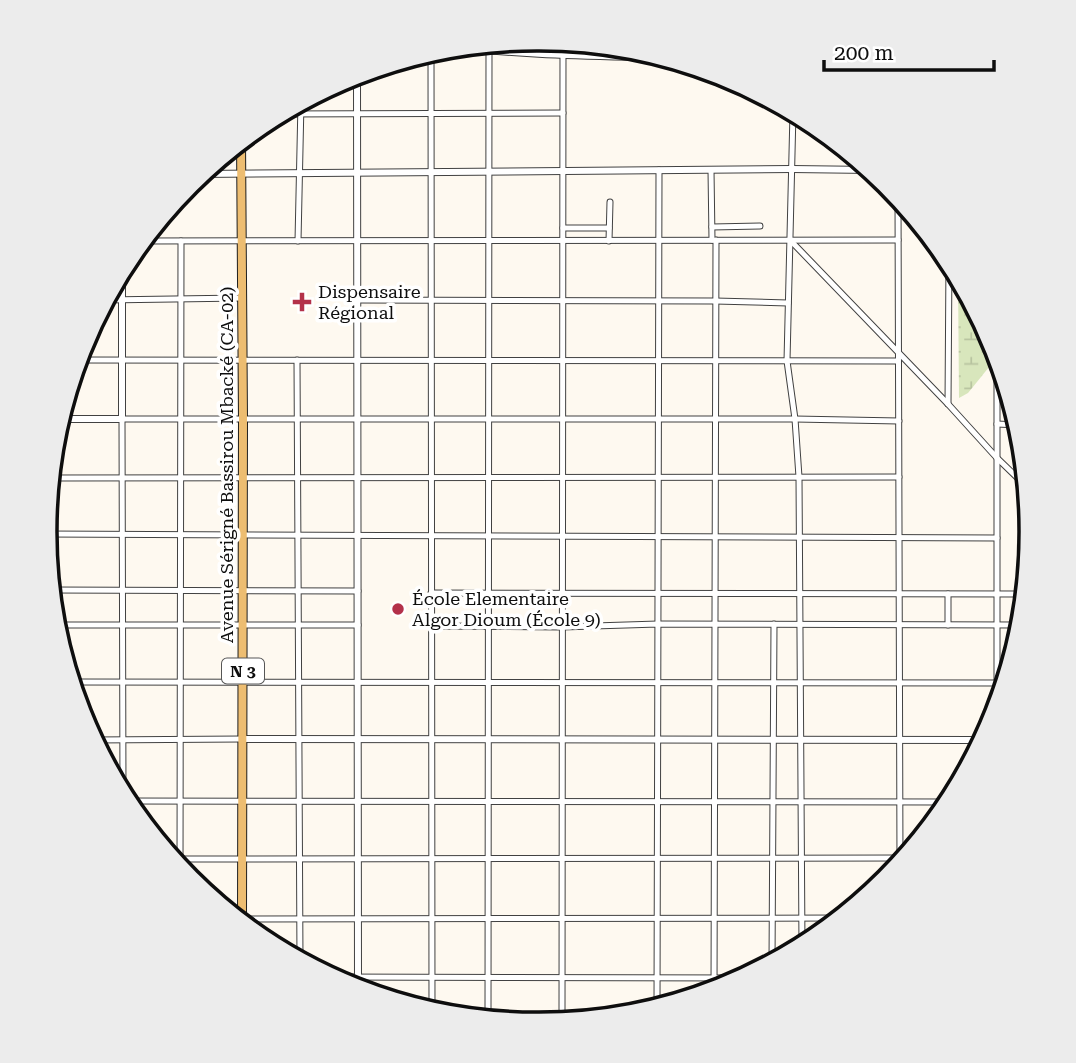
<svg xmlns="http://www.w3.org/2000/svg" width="1076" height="1063" font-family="'Roboto Serif',serif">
<defs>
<pattern id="wetland-marsh" width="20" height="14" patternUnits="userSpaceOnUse" patternTransform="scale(1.75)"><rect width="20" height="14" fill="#d8e6bc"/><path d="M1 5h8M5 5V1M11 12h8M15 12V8" fill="none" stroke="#b8c4a0"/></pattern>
</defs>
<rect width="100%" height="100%" fill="#fef9f0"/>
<polygon fill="url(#wetland-marsh)" points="958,277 994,343 998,356 968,393 959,398"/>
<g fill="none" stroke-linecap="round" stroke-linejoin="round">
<defs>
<g id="minor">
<path d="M450 47C517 55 586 56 654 58L658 57V55"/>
<polyline points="431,51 432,1012"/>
<polyline points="793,112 787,361 795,419 799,477 802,947"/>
<polyline points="279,114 563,113"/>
<polyline points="711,170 712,240"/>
<polyline points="898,197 900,864"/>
<polyline points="712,227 760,226"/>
<polyline points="563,228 609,228"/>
<polyline points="790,240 948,404 997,458 1027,487"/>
<polyline points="142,241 898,240"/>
<polyline points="298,241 301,102"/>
<polyline points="609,241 610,202"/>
<polyline points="105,300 242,298"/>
<polyline points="357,300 715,301 788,303"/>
<polyline points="77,360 898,361"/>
<polyline points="297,360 300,961"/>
<polyline points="948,404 949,259"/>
<polyline points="997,424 1018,425"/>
<polyline points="50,478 899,477"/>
<polyline points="45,534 997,538"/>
<polyline points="51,590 358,591"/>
<polyline points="431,593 1025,594"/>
<polyline points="54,625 358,625"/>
<polyline points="948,625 948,594"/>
<polyline points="431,626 562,627 658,624 1022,625"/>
<polyline points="71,682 1005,683"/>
<polyline points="997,709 997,361 999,361"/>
<polyline points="93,740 242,739"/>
<polyline points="123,796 122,419 795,419 899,421"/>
<polyline points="125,801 950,802"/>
<polyline points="172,859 905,858"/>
<polyline points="180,869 181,241"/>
<polyline points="237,919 841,918"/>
<polyline points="772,963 774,624"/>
<polyline points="330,977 744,978"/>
<polyline points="714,991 716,240"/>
<polyline points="657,1008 659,170"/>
<polyline points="488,1020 489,43"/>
<polyline points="562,1022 563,41"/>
</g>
<g id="tertiary">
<polyline points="357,74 358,990"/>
<polyline points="200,174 792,169 871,170"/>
<polyline points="59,419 122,419 122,269"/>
<polyline points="242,739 983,740"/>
</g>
<polyline id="primary" points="241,140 243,419 242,923"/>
</defs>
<use href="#minor" stroke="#414141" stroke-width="7"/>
<use href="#tertiary" stroke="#414141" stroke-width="8"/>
<use href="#primary" stroke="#1f1f1f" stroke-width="10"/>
<use href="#minor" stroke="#fff" stroke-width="5"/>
<use href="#tertiary" stroke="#fff" stroke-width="6"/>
<use href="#primary" stroke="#edbd71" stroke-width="8"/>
</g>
<g fill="#b3314a" stroke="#fff" stroke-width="2.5">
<path d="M298.5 291.5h7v7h7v7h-7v7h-7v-7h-7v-7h7z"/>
<circle cx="398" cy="609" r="7"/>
</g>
<g text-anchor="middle" stroke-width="7" stroke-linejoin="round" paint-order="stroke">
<rect fill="#fff" stroke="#565656" stroke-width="2" x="222" y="658.5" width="42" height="25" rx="5"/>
<g font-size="16" font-weight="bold" fill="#0e0e0e">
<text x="243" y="677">N 3</text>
</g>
<g font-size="18" fill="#0e0e0e" stroke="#fff" text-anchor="start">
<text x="318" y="298">Dispensaire<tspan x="318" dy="21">Régional</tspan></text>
<text x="412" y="605">École Elementaire<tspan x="412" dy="21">Algor Dioum (École 9)</tspan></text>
</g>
<g font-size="18" fill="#0e0e0e" stroke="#fff">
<text transform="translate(227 465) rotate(-90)" y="6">Avenue Sérigné Bassirou Mbacké (CA-02)</text>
</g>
</g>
<path d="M0 0H1076V1063H0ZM537 51H539A480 480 0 0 1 1019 531V532A480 480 0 0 1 539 1012H537A480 480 0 0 1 57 532V531A480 480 0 0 1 537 51Z" fill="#ececec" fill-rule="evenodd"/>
<path fill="none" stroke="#0e0e0e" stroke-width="3.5" d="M537 51H539A480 480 0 0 1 1019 531V532A480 480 0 0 1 539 1012H537A480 480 0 0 1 57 532V531A480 480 0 0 1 537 51Z"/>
<path d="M824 60v10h170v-10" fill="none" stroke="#0e0e0e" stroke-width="3.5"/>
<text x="834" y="60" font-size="21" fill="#0e0e0e" stroke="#ffffff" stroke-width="5" paint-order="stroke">200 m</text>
</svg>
